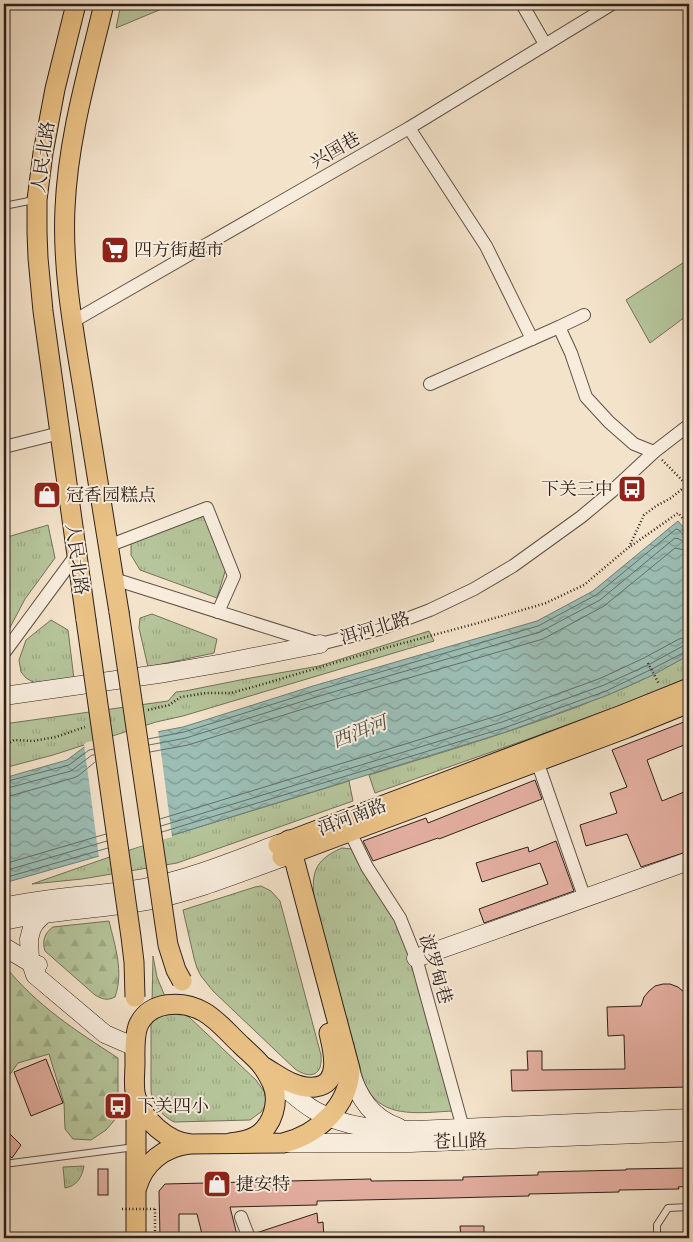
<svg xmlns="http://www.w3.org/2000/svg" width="693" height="1242" font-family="Alegreya,'Noto Serif SC',serif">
<defs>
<pattern id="grass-tufts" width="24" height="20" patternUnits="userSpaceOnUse" patternTransform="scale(1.25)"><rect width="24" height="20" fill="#b6c59b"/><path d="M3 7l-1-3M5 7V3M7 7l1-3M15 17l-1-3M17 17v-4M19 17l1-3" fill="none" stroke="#9da985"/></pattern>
<pattern id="forest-firs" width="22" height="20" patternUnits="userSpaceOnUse" patternTransform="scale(1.25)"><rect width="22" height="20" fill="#b6c59b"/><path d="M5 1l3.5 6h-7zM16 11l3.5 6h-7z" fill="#9da985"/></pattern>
<pattern id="water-waves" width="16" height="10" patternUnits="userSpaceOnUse" patternTransform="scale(1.25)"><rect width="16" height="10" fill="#9cbeb5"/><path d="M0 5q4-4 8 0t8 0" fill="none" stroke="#809a92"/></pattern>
</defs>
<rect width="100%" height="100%" fill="#f4e3cb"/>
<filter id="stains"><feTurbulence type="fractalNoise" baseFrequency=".004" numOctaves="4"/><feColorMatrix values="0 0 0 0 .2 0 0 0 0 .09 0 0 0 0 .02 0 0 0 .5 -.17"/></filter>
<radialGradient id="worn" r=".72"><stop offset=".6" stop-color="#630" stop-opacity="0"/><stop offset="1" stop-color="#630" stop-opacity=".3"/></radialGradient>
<g fill="url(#grass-tufts)" stroke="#72725b">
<polygon points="121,4 162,4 164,8 116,28"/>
<polygon points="205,512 227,565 217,598 140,570 131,555 131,542"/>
<polygon points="48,525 55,558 25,599 6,635 4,635 4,538"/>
<polygon points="152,614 217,639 214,653 148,667 139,628 140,618"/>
<polygon points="51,620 68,630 74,679 35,683 26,678 21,672 19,660 26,640"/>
<polygon points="429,631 434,641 183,716 156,722 53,755 4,768 4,724 168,701 176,692 185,691 245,679 319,666"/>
<path d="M689 655V680L531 738 375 793 369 775C449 750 530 727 607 695 636 684 662 670 689 655Z"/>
<polygon points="349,781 353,801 177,863 82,879 32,884 173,835"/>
<path d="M342 848 353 849 391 912 410 956 453 1111C428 1112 394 1118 375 1099 370 1094 367 1088 364 1082L315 905C311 875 312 861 342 848Z"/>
<path d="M261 886 271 891 280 901 321 1055C323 1075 311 1080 295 1069L213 991 201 976 197 968 194 958 183 910 255 887Z"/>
<polygon points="153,956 157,977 166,999 152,1004"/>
<path d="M163 1013 184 1014 189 1017 256 1080 265 1093 266 1099 265 1106 261 1112 250 1120 174 1122C161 1115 154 1106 151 1092V1023Z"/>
<path d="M84 1166C82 1177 77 1186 65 1188L63 1167Z"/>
</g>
<g fill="url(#forest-firs)" stroke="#72725b">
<path d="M109 921C115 946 124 972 115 997 107 1001 102 999 95 995L45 951C42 942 44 933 53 927Z"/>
<path d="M4 965C37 1006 75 1030 118 1058V1116L106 1130 91 1140 73 1139 65 1129 64 1103 49 1054 18 1063 6 1080 4 1078Z"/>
</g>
<polygon fill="#b6c59b" stroke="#72725b" points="689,259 689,314 650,343 626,300"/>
<polygon fill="url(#water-waves)" stroke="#707f77" points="678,521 689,534 689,655 653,675 608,695 506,732 173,835 4,883 4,778 67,760 87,745 183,727 313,686 537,621 593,591"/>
<polygon fill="#f4e3cb" points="158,729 172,837 99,858 84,744 87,742"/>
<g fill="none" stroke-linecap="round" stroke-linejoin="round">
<g stroke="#646f68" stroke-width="1">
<polyline points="148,739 184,732 315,691 538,626 596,595 676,529 679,530 684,536 689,537"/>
<path d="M149 745 186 738 316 697 540 632 600 600 675 538C680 538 683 543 689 543"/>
<polyline points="150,752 188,745 319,704 543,639 604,606 675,548 689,551"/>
<polyline points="4,782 69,765 89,750 94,749"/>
<polyline points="4,789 71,771 92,755 94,755"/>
<polyline points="4,796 10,796 73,778 78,776 95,762"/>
<polyline points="160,819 500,715 601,678 644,658 679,639 689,637"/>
<polyline points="161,826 502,722 604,685 648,665 683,646 689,645"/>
<polyline points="162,832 504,728 606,691 650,670 685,652 689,651"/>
<polyline points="4,864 106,834"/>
<polyline points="4,871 107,841"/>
<polyline points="4,878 108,848"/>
</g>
</g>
<g fill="#e4afa1" stroke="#2d201b">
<polygon points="689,720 689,743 647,760 662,801 689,790 689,851 641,867 627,834 586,846 580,825 617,813 610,793 627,787 612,750"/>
<polygon points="535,780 542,799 439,839 438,838 373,861 363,841 426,818 428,823"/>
<polygon points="556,841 574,891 484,923 479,909 548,884 540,863 482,882 476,863 528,847 529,852"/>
<polygon points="663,984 670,984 678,987 684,992 687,999 689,1016 689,1087 512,1091 511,1070 528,1070 527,1051 542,1051 542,1070 625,1069 624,1035 608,1036 607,1007 641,1006 644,997 649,991 655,986"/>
<polygon points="46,1059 63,1103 31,1116 14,1072"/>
<polygon points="4,1128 21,1145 12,1158 4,1151"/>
<polygon points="689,1168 689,1186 678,1187 679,1189 619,1190 619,1192 529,1194 529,1196 449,1198 317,1201 317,1205 230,1207 237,1235 223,1238 203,1238 197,1214 179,1214 179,1238 160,1238 159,1191 165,1184 371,1179 371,1181 463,1180 463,1177 538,1175 538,1172 626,1170 626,1169"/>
<rect x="98" y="1169" width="10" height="26"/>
<polygon points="317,1213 318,1223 323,1222 324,1238 257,1238 256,1233"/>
<polygon points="460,1226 484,1226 484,1238 461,1238"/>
</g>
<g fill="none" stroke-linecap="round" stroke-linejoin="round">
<defs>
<g id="lane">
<polyline points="4,206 34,200"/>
<polyline points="4,1164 135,1147"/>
<polyline points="657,1238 657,1225 668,1208 689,1207"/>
</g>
<g id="street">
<polyline points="522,4 545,44"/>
<polyline points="409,128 486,246 532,339"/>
<polyline points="72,322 409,128 612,4"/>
<polyline points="559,327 571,353 586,397 609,422 634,444 654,452"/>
<polyline points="430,384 559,327 584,315"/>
<polyline points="4,447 60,433"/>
<polyline points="108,546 207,508 234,576 218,612"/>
<polyline points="114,579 320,644 380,629 430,610 474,589 513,566 581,517 611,492 654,452 689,425"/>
<polyline points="4,653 77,554"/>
<polyline points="537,761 585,899"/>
<polyline points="350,832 367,867 400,918 416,958 463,1128"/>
<polyline points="241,1217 249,1238"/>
</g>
<g id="secondary">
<polyline points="4,696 165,673 223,663 320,644"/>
<path d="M4 907C50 896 97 896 143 888 190 879 233 861 278 844"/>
<polyline points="48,910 35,923 32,928 29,939 30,960 35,975 105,1034 135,1047"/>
<path d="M4 921C51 910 100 910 147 901 193 892 237 874 281 858"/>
<polyline points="4,947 31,963 38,965"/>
<polyline points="416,958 689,861"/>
<path d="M350 1069C357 1096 371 1118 398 1127"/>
<path d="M272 1076C285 1088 299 1101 314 1110 345 1128 381 1130 416 1130L689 1118"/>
<polyline points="284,1143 410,1143 689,1132"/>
</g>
<g id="primary">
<polyline points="76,4 55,89 43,153 37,200 37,232 38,258 43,311 86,620"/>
<path d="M104 4C88 71 68 138 65 208 62 271 74 333 84 395 96 467 107 540 119 612"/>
<polyline points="278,845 622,715 689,688"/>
<polyline points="282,857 627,728 689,703"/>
<path d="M264 1067C273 1072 282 1079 292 1083 299 1086 308 1088 315 1087 342 1084 333 1050 329 1033"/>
<polyline points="136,1097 136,1238"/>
<path d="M230 1143C239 1142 248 1141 256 1136 273 1126 280 1101 272 1083 269 1077 266 1071 262 1066 256 1058 248 1052 241 1045 229 1034 218 1020 204 1012 183 1000 149 1000 138 1026 134 1037 135 1051 135 1063 135 1073 133 1088 136 1097 143 1120 168 1142 191 1144L283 1143C317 1135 349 1106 350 1069L289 840"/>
<path d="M137 1187C144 1163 164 1147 189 1144"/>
</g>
</defs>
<use href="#lane" stroke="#5f5147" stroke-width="8"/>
<use href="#street" stroke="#5f5147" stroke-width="14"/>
<use href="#secondary" stroke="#2d201b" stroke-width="19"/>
<use href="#primary" stroke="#2d201b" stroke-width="21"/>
<g stroke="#2d201b" stroke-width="2.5" stroke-dasharray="1 2.5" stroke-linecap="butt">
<polyline points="662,460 689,487"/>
<polyline points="631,546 678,513 689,525"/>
<polyline points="648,663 659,684"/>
<polyline points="148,710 169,705 181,697 206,693 231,693 260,685 385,648 478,623 546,603 584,585 629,547 644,515 656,506 671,498 687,485 689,482"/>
<polyline points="4,746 14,740 33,741 56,737 85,727"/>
<polyline points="155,1209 155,1238"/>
</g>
<use href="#lane" stroke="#f8eddd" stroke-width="6"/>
<use href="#street" stroke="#f8eddd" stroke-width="12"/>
<use href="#secondary" stroke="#f8eddd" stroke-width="18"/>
<use href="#primary" stroke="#eac286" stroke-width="19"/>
<defs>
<g id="primary-bridge">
<polyline points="119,612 168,945 176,970 182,981"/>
<polyline points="86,620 131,937 134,962 135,997"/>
</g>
</defs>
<use href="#primary-bridge" stroke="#2d201b" stroke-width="21" stroke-linecap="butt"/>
<polyline stroke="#2d201b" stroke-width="2.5" stroke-dasharray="1 2.5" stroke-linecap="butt" points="122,1209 155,1209"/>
<use href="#primary-bridge" stroke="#eac286" stroke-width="19"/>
</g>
<defs>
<symbol id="supermarket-square" viewBox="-11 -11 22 22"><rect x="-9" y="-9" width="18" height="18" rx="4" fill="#8f2418" stroke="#f8eddd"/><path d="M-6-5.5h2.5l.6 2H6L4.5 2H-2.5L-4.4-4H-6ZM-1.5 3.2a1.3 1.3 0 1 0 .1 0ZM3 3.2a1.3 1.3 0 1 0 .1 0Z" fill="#fff"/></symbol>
<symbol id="bus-square" viewBox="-11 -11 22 22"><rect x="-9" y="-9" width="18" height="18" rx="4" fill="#8f2418" stroke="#f8eddd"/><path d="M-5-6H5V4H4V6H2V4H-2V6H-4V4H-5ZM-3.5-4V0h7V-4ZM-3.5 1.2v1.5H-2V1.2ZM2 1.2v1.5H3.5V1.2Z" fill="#fff"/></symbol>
<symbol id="shop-square" viewBox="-11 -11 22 22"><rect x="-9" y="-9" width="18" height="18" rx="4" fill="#8f2418" stroke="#f8eddd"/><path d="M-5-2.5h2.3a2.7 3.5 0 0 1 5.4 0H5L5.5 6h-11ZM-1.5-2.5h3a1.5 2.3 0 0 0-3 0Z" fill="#fff"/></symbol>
</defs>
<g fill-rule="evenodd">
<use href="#supermarket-square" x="99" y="234" width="32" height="32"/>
<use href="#bus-square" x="616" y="473" width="32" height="32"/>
<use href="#shop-square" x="31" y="479" width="32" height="32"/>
<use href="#bus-square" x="102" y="1090" width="32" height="32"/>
<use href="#shop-square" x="201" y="1168" width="32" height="32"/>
</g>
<g text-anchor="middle" stroke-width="4" stroke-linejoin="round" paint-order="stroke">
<g font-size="18" fill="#2d201b" stroke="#f8eddd">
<text transform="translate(335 150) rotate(-30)" y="6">兴国巷</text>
<text transform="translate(43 157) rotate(-82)" y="6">人民北路</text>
<text transform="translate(77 559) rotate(82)" y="6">人民北路</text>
<text transform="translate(375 628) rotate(-17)" y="6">洱河北路</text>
<text transform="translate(352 817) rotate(-21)" y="6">洱河南路</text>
<text transform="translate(436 969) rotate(73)" y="6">波罗甸巷</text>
<text transform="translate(460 1141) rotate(-2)" y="6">苍山路</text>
</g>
<g font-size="18" fill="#2d201b" stroke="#f8eddd" text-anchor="start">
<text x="134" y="256">四方街超市</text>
<text x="613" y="495" text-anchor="end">下关三中</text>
<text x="66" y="501">冠香园糕点</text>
<text x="137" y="1112">下关四小</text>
<text x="236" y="1190">捷安特</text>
</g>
<g font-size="19" font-style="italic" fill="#4e4f49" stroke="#f8eddd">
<text transform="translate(359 731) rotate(-21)" y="7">西洱河</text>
</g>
</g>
<rect width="693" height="1242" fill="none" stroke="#f4e3cb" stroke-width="20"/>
<rect x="5" y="5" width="683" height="1232" fill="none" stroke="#2d201b" stroke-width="2.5"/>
<rect x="10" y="10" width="673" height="1222" fill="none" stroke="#2d201b"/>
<rect width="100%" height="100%" filter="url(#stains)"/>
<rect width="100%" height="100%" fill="url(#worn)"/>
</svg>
